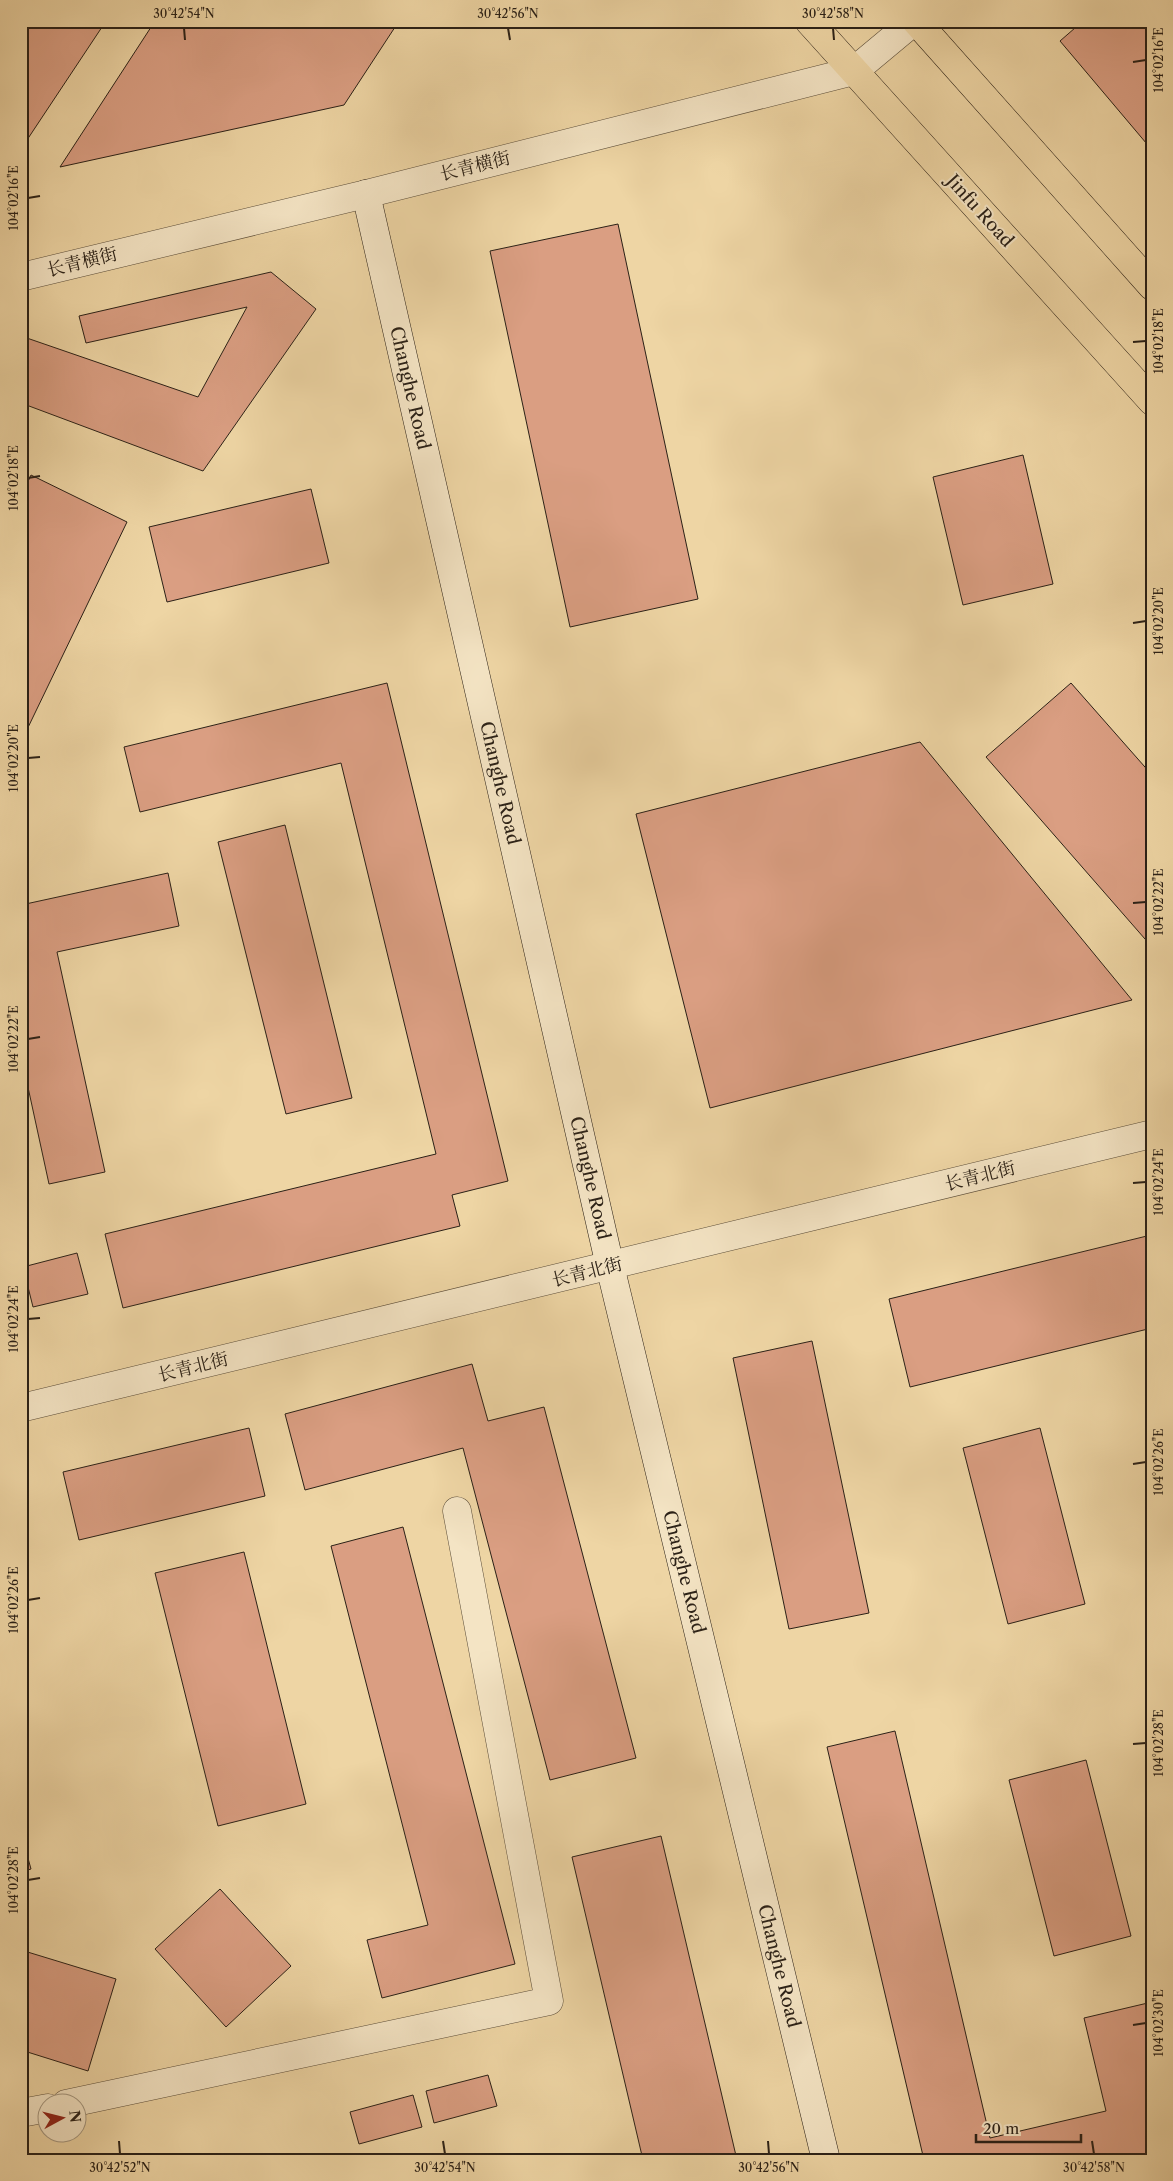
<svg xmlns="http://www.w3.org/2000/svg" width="1173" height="2181" font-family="'Libre Caslon Text','Noto Serif SC',serif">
<rect width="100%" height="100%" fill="#eed5a4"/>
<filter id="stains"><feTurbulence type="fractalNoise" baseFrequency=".004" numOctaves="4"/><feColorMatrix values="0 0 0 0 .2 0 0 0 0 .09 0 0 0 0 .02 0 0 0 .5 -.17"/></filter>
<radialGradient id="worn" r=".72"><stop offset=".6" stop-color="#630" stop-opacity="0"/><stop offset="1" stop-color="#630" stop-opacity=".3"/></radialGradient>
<g fill="#da9e82" stroke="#2b2117">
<polygon points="21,21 106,21 21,149"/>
<polygon points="155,21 399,21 344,105 60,167"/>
<polygon points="1083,21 1152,21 1152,150 1060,41"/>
<polygon points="618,224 698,599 570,627 490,251"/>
<polygon points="271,272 316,309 203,471 21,403 21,336 198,397 247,307 86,343 79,316"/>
<polygon points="1023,455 1053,584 963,605 933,477"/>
<polygon points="31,475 127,522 21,742 21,497"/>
<polygon points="311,489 329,563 167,602 149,527"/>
<polygon points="387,683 508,1181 452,1195 460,1226 123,1308 105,1234 436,1154 341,763 140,812 124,747"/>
<polygon points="1071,683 1152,775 1152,947 986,757"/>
<polygon points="920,742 1132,1000 710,1108 636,814"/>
<polygon points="285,825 352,1098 286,1114 218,842"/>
<polygon points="168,873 179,926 57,952 105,1172 49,1184 21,1055 21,905"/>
<polygon points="1151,1235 1152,1328 910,1387 889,1299"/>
<polygon points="77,1253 88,1294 33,1307 23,1267"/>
<polygon points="812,1341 869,1613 789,1629 733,1358"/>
<polygon points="472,1364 488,1421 544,1407 636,1758 550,1780 463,1448 305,1490 285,1414"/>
<polygon points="249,1428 265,1496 79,1540 63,1472"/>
<polygon points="1040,1428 1085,1604 1008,1624 963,1448"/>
<polygon points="403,1527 515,1964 382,1998 367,1940 428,1925 331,1546"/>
<polygon points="244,1552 306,1804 218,1826 155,1573"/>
<polygon points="895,1731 990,2138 1106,2111 1084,2018 1152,2002 1152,2160 924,2160 827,1747"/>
<polygon points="1086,1760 1131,1936 1054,1956 1009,1780"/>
<polygon points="21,1833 31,1869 21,1872"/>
<polygon points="661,1836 737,2160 643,2160 572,1857"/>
<polygon points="220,1889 291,1966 226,2027 155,1949"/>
<polygon points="21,1950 116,1979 88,2071 21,2050"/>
<polygon points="488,2075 497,2106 434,2123 426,2091"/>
<polygon points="413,2095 422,2127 359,2144 350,2112"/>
</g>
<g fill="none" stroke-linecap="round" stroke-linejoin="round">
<defs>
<g id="street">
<polyline points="21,277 366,194 854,71 914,21"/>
<polyline points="21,1408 1152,1134"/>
<polyline points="66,2104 549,2001 457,1511"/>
<polyline points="21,2113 48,2108"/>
</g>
<polyline id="secondary" points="366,194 610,1266 826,2160"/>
<g id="primary">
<polyline points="809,21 1152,401"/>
<polyline points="916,21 1152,286"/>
</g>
</defs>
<use href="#street" stroke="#5c4e3a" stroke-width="29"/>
<use href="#secondary" stroke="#2b2117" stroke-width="29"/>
<use href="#primary" stroke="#2b2117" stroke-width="29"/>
<use href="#street" stroke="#f4e4c4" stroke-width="28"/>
<use href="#secondary" stroke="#f4e4c4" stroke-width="28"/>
<use href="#primary" stroke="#eed5a4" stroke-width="28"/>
</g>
<path fill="none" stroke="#2b2117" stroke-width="2" d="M184 28 185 40M508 28 510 40M833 28 834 40M1133 62 1146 60M28 198 40 196M1133 342 1146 341M28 478 40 476M1133 623 1146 621M28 758 40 757M1133 903 1146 902M28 1039 40 1037M1133 1183 1146 1182M28 1319 40 1318M1133 1464 1146 1462M28 1600 40 1598M1133 1744 1146 1743M28 1880 40 1878M1133 2025 1146 2023M119 2141 120 2154M443 2141 445 2154M768 2141 769 2154M1092 2141 1094 2154"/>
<g text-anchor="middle" stroke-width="4" stroke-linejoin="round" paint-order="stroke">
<g font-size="18" fill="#2b2117" stroke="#f4e4c4">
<text transform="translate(475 166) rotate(-14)" y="6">长青横街</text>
<text transform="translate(980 211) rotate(48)" y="6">Jinfu Road</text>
<text transform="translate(82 262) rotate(-14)" y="6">长青横街</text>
<text transform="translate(410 388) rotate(77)" y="6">Changhe Road</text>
<text transform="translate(500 783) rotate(77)" y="6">Changhe Road</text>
<text transform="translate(980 1176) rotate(-14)" y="6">长青北街</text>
<text transform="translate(590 1178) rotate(77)" y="6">Changhe Road</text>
<text transform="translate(587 1272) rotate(-14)" y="6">长青北街</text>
<text transform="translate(193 1367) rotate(-14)" y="6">长青北街</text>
<text transform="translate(684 1572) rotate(76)" y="6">Changhe Road</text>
<text transform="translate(779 1966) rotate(76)" y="6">Changhe Road</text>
</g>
</g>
<rect width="1173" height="2181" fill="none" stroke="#eed5a4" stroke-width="55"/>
<g transform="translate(62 2118) rotate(83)"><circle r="24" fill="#f4e4c4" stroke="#a4967f"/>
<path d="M0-4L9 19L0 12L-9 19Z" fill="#8f2418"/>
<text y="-8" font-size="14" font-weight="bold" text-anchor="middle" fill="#2b2117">N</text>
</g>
<path d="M976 2134v8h105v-8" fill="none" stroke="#2b2117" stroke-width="2.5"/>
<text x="983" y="2134" font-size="15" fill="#2b2117" stroke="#f4e4c4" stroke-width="4" paint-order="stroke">20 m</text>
<rect x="28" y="28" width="1118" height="2126" fill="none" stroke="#2b2117" stroke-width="2"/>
<g font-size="12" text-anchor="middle" fill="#2b2117">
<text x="184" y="18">30°42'54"N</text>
<text x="508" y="18">30°42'56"N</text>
<text x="833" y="18">30°42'58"N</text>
<text transform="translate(1159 60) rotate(-90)" y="4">104°02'16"E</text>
<text transform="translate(14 198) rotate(-90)" y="4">104°02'16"E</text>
<text transform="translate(1159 341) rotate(-90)" y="4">104°02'18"E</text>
<text transform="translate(14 478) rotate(-90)" y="4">104°02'18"E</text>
<text transform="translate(1159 621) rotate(-90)" y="4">104°02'20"E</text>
<text transform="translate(14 758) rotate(-90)" y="4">104°02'20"E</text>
<text transform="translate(1159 902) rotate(-90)" y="4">104°02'22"E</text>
<text transform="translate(14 1039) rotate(-90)" y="4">104°02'22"E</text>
<text transform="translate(1159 1182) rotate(-90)" y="4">104°02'24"E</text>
<text transform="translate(14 1319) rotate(-90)" y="4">104°02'24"E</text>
<text transform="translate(1159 1462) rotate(-90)" y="4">104°02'26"E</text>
<text transform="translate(14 1600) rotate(-90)" y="4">104°02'26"E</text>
<text transform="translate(1159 1743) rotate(-90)" y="4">104°02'28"E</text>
<text transform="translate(14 1880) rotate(-90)" y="4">104°02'28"E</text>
<text transform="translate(1159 2023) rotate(-90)" y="4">104°02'30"E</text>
<text x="120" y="2172">30°42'52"N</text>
<text x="445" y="2172">30°42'54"N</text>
<text x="769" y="2172">30°42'56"N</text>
<text x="1094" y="2172">30°42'58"N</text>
</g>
<rect width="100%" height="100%" filter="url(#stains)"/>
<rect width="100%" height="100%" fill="url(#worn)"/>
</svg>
